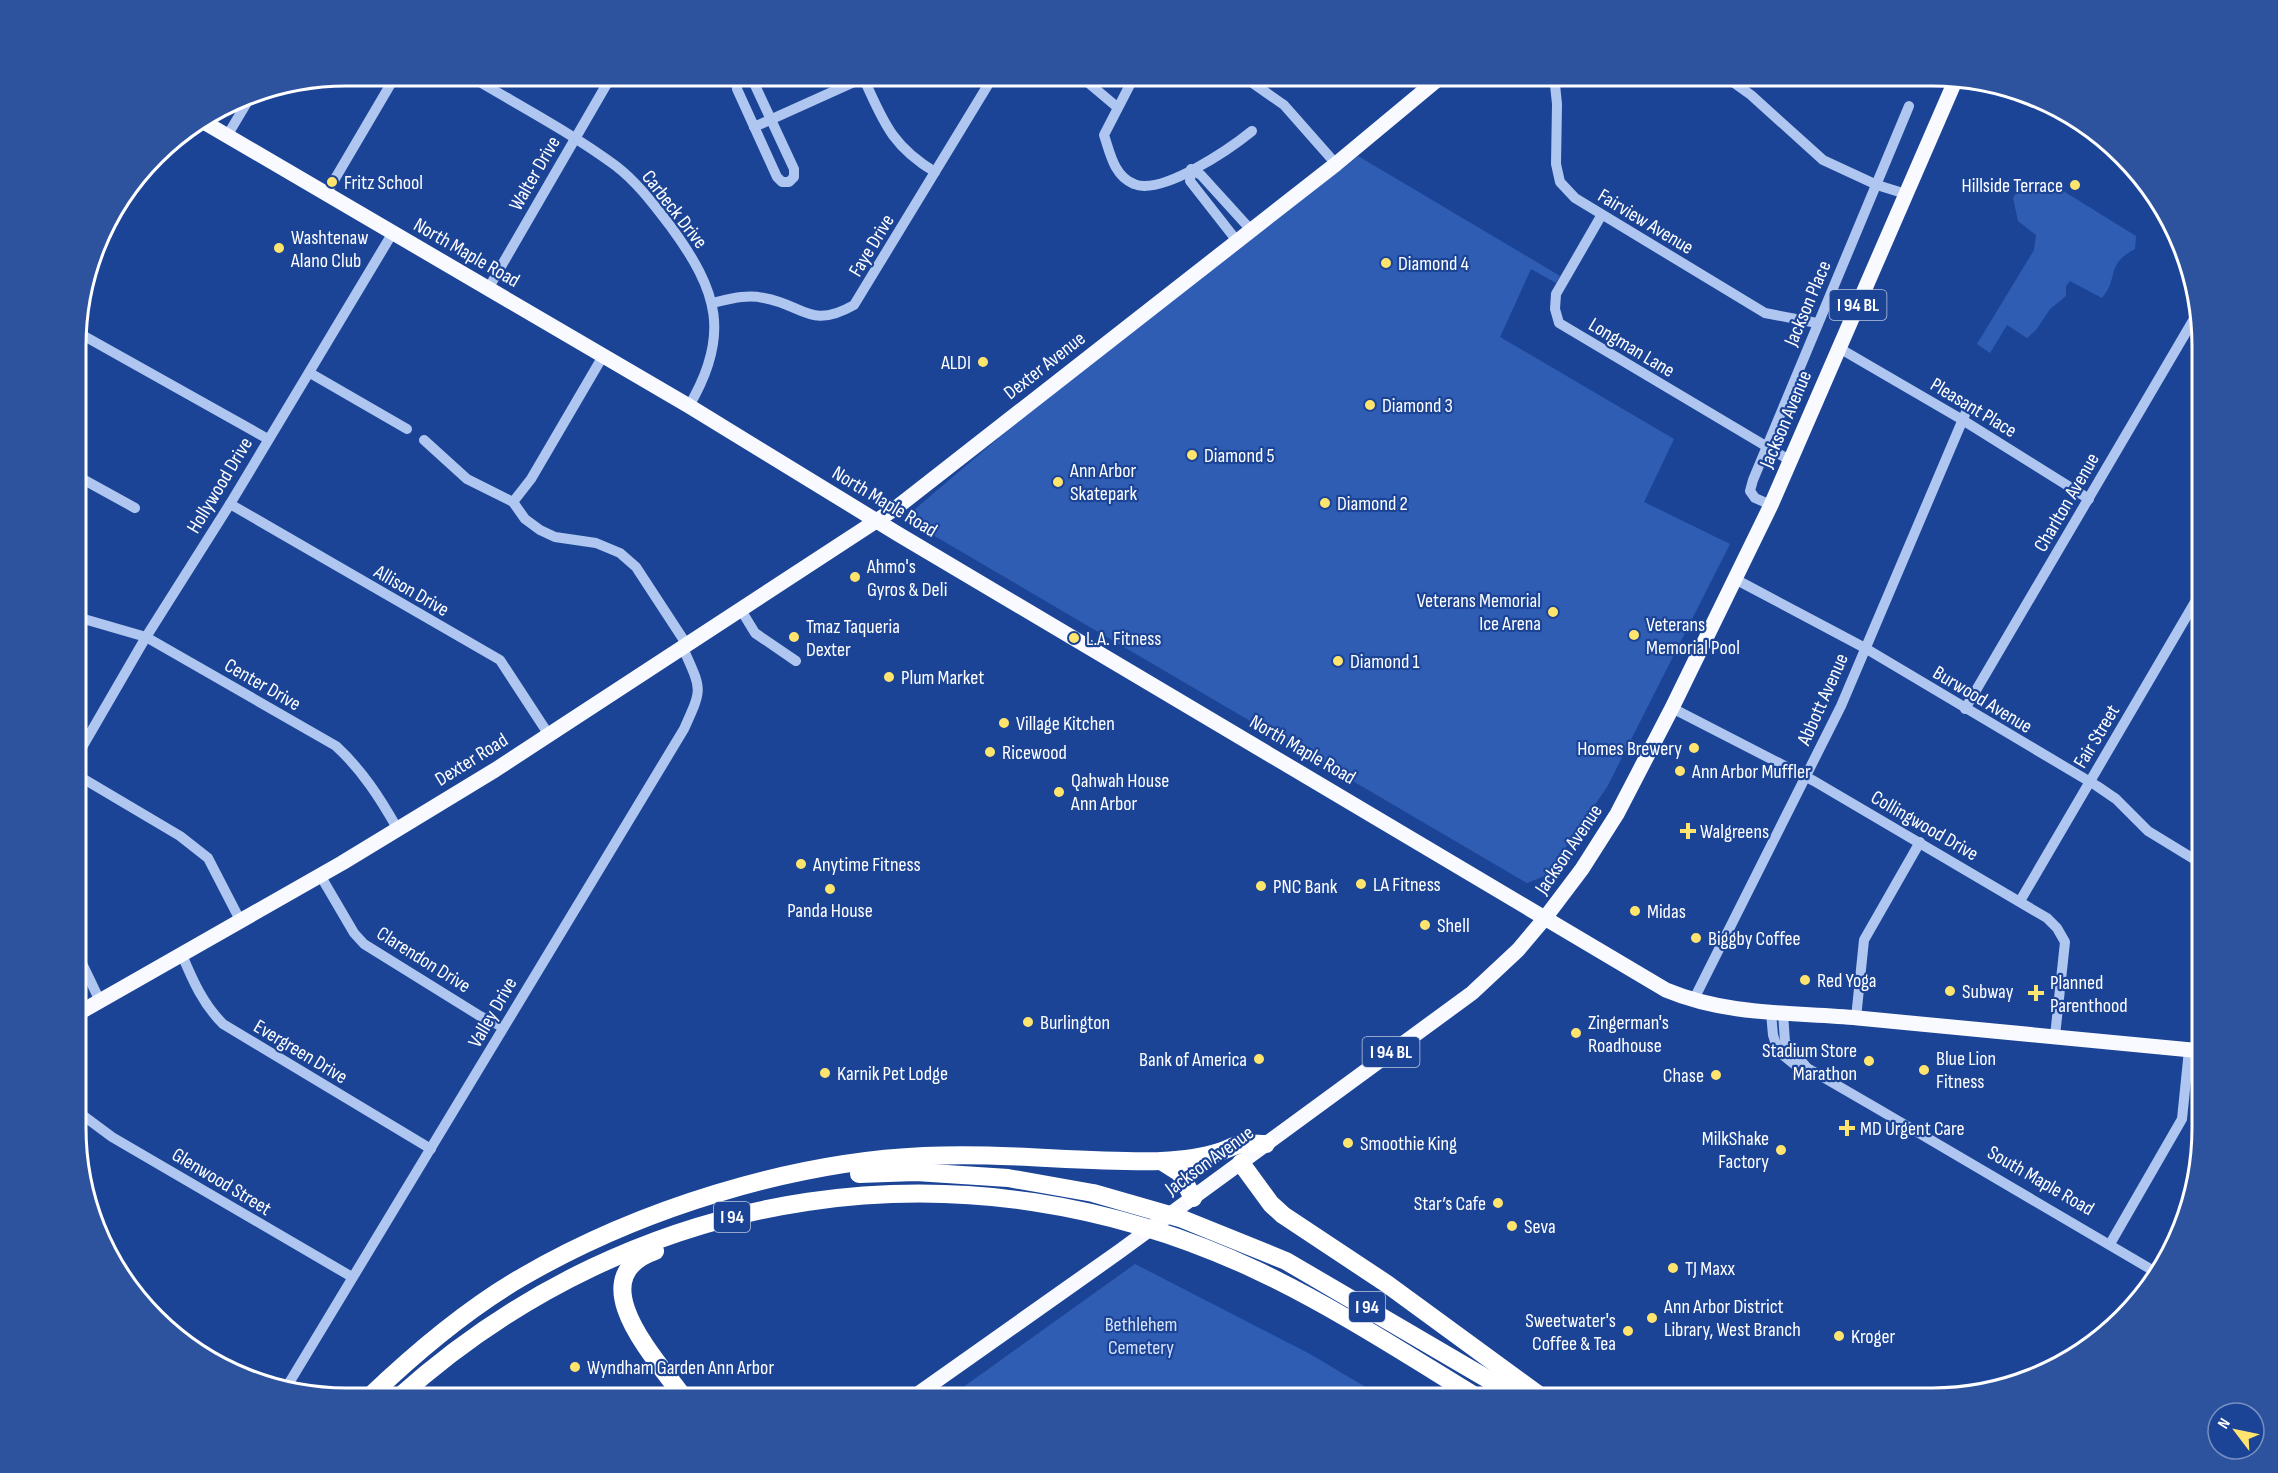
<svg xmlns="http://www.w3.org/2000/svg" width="2278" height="1473" font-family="'Sofia Sans Condensed',sans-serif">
<rect width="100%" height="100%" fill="#1c4496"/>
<g fill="#305db4">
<polygon points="1358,156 1560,276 1556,283 1531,269 1500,337 1674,439 1644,502 1730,544 1607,787 1547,875 1527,883 909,521 914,510 1034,408"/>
<path d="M2024 181H2047L2136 236 2135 249C2105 264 2119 279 2102 298L2070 281 2066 286V296L2050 309 2036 330 2027 338 2007 325 1990 353 1977 344 2034 250 2036 235 2018 221 2013 198Z"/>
<polygon points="1135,1264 1310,1354 1384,1398 948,1398"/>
</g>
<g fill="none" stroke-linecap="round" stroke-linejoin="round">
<g stroke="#afc6f0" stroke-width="10">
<path d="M468 75C518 105 570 132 616 166 638 183 654 205 671 227 718 291 731 335 689 406"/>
<path d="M862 75C883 120 890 145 935 172"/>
<polyline points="1079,75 1117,107"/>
<path d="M1135 75 1104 135C1110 153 1114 176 1134 184 1162 196 1231 148 1252 131"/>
<polyline points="1241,75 1284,105 1336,164"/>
<polyline points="1554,75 1557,104 1556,164 1560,182 1575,198 1765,313 1817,323"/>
<polyline points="1723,75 1751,95 1823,160 1877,185 1906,194"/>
<polygon points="741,77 747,77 753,81 794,169 794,177 789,182 782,182 777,177 737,89 736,81"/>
<polyline points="754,127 863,78"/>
<polyline points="227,136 252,94"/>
<polyline points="326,194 396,75"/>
<polyline points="1601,216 1556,294 1555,309 1559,323 1791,461"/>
<polyline points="1237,241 1190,181 1191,169 1201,175 1251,230"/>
<polyline points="96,250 135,184"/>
<polyline points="488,289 612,75"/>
<path d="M712 303C730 299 746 294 764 298 804 305 810 330 854 305L994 75"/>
<polyline points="77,332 268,439"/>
<polyline points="1839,348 1961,419 2089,499"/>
<polyline points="310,373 407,429"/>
<polyline points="424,440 467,479 513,502 525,519 540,530 555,537 596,543 620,553 636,567 687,645"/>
<polyline points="77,476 135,508"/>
<polyline points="513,502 531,479 603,356"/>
<polyline points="230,504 500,660 549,735"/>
<polyline points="1771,505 1755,498 1750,491 1753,480 1909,106"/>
<polyline points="1735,579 1865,648 2097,786 2116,799 2148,831 2202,864"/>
<polyline points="741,610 755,633 796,661"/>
<path d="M77 617 146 637 336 746C362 770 380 798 397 828"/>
<polyline points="1672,708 1814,781 2047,918 2057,928 2065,942 2055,1036"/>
<polyline points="1965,709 2198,312"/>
<polyline points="77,756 146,637 230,504 392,234"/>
<polyline points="77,775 180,836 208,858 240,920"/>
<polyline points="320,875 354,933 364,944 480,1016 503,1027"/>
<polyline points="2020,901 2202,590"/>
<polyline points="77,953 100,1001"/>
<path d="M182 955C193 981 203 1004 223 1024L431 1149"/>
<polyline points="1693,1001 1841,706 1969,405"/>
<polyline points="1771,1013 1773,1035 1778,1051 1795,1065 1809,1069 1878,1109 2159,1274"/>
<polyline points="1783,1013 1785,1042 1808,1069"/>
<polyline points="1856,1018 1864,940 1920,842"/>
<polyline points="77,1111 112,1137 352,1277"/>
<polyline points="2110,1244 2182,1119 2189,1050"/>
<path d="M286 1388 684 729C703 687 702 691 683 648"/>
</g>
<g stroke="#f8faff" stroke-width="15">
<path d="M202 121 689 406 898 534 1666 990C1728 1016 1792 1012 1858 1018 1973 1029 2088 1039 2202 1051"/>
<polyline points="77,1014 342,863 495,770 896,508 1336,164 1443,75"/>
<polyline points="912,1398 1120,1251 1472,993 1518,950 1545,918 1582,869 1617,814 1672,708 1771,505 1956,79"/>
</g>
<g stroke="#fff" stroke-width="18">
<polyline points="1161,1161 1180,1173 1193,1198"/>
<polyline points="1241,1163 1271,1204 1283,1215 1387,1284 1543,1398"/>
<polyline points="859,1174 916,1172 1008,1178 1093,1193 1180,1218 1286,1261 1520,1398"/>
<path d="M655 1251C578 1278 658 1361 684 1398"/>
<path d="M368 1398C415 1353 468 1308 524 1276 640 1209 791 1162 924 1156 1004 1152 1082 1163 1161 1161 1180 1160 1201 1158 1219 1152 1226 1150 1234 1145 1241 1144 1249 1143 1258 1144 1266 1144"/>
<path d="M398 1398C637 1182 966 1133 1258 1271 1334 1307 1406 1354 1478 1398"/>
</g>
</g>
<g fill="#ffe56e" stroke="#1c4496" stroke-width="2">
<circle cx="332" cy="182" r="6"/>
<circle cx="2075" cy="185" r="6"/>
<circle cx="279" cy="248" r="6"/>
<circle cx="1386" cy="263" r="6"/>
<circle cx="983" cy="362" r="6"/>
<circle cx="1370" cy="405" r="6"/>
<circle cx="1192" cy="455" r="6"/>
<circle cx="1058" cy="482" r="6"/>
<circle cx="1325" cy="503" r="6"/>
<circle cx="855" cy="577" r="6"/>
<circle cx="1553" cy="612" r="6"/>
<circle cx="1634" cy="635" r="6"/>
<circle cx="794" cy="637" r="6"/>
<circle cx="1074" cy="638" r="6"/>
<circle cx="1338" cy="661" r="6"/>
<circle cx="889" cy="677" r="6"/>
<circle cx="1004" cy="723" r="6"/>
<circle cx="1694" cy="748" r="6"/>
<circle cx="990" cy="752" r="6"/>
<circle cx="1680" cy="771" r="6"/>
<circle cx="1059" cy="792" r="6"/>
<path d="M1685 822h6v6h6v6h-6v6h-6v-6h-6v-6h6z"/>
<circle cx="801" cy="864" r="6"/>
<circle cx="1361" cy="884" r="6"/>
<circle cx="1261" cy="886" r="6"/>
<circle cx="830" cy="889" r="6"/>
<circle cx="1635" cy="911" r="6"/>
<circle cx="1425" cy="925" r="6"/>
<circle cx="1696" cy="938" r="6"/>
<circle cx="1805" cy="980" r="6"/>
<circle cx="1950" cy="991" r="6"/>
<path d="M2033 984h6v6h6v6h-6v6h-6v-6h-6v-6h6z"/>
<circle cx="1028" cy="1022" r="6"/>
<circle cx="1576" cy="1033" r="6"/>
<circle cx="1259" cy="1059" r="6"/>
<circle cx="1869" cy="1061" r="6"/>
<circle cx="1924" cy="1070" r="6"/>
<circle cx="825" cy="1073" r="6"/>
<circle cx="1716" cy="1075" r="6"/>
<path d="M1844 1119h6v6h6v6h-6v6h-6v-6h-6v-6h6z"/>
<circle cx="1348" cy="1143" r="6"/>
<circle cx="1781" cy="1150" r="6"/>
<circle cx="1498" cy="1203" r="6"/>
<circle cx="1512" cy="1226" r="6"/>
<circle cx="1673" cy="1268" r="6"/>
<circle cx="1652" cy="1318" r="6"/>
<circle cx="1628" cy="1331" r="6"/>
<circle cx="1839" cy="1336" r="6"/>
<circle cx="575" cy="1367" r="6"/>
</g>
<g text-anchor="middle" stroke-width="4.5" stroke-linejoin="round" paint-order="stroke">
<g fill="#1c4496" stroke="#bbc7e0" stroke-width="1.5">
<rect x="1829.5" y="290" width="57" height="30" rx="4.5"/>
<rect x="1362.5" y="1037" width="57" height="30" rx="4.5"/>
<rect x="714" y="1202" width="36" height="30" rx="4.5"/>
<rect x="1349" y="1292" width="36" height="30" rx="4.5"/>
</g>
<g font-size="18" font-weight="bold" fill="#fff">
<text x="1858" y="311">I 94 BL</text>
<text x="1391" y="1058">I 94 BL</text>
<text x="732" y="1223">I 94</text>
<text x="1367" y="1313">I 94</text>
</g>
<g font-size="20" fill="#fff" stroke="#1c4496">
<text transform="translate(534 173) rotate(-60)" y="7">Walter Drive</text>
<text transform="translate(675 209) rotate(52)" y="7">Carbeck Drive</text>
<text transform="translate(1646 221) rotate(31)" y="7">Fairview Avenue</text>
<text transform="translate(871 245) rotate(-59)" y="7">Faye Drive</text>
<text transform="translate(467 252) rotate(30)" y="7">North Maple Road</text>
<text transform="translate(1807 303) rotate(-67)" y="7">Jackson Place</text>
<text transform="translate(1632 347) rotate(31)" y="7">Longman Lane</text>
<text transform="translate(1044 365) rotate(-38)" y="7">Dexter Avenue</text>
<text transform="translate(1974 407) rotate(31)" y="7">Pleasant Place</text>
<text transform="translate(1785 419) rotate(-67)" y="7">Jackson Avenue</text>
<text transform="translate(219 485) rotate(-59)" y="7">Hollywood Drive</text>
<text transform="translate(885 501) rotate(31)" y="7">North Maple Road</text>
<text transform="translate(2066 502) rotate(-60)" y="7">Charlton Avenue</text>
<text transform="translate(412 590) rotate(30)" y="7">Allison Drive</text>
<text transform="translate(263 684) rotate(30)" y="7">Center Drive</text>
<text transform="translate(1822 699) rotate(-66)" y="7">Abbott Avenue</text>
<text transform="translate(1983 699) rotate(31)" y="7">Burwood Avenue</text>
<text transform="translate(2096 736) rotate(-59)" y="7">Fair Street</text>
<text transform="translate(1303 749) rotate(30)" y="7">North Maple Road</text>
<text transform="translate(471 759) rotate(-32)" y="7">Dexter Road</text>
<text transform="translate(1925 825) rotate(30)" y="7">Collingwood Drive</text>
<text transform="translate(1568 849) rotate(-56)" y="7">Jackson Avenue</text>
<text transform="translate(424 959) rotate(32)" y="7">Clarendon Drive</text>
<text transform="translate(492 1012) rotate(-60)" y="7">Valley Drive</text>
<text transform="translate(301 1051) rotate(31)" y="7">Evergreen Drive</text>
<text transform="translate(1209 1160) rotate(-36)" y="7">Jackson Avenue</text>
<text transform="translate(2041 1180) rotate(30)" y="7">South Maple Road</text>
<text transform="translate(222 1181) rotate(31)" y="7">Glenwood Street</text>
</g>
<g font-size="20" fill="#fff" stroke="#1c4496" text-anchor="start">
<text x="344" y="189">Fritz School</text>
<text x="2063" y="192" text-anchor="end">Hillside Terrace</text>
<text x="291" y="244">Washtenaw<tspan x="291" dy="23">Alano Club</tspan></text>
<text x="1398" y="270">Diamond 4</text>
<text x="971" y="369" text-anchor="end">ALDI</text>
<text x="1382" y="412">Diamond 3</text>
<text x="1204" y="462">Diamond 5</text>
<text x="1070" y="477">Ann Arbor<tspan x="1070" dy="23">Skatepark</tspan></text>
<text x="1337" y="510">Diamond 2</text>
<text x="867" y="573">Ahmo's<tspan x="867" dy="23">Gyros &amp; Deli</tspan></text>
<text x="1541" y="607" text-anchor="end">Veterans Memorial<tspan x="1541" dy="23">Ice Arena</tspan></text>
<text x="1646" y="631">Veterans<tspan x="1646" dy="23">Memorial Pool</tspan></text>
<text x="806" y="633">Tmaz Taqueria<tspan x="806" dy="23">Dexter</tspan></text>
<text x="1086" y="645">L.A. Fitness</text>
<text x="1350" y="668">Diamond 1</text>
<text x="901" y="684">Plum Market</text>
<text x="1016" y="730">Village Kitchen</text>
<text x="1682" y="755" text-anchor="end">Homes Brewery</text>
<text x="1002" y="759">Ricewood</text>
<text x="1692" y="778">Ann Arbor Muffler</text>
<text x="1071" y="787">Qahwah House<tspan x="1071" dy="23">Ann Arbor</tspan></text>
<text x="1700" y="838">Walgreens</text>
<text x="813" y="871">Anytime Fitness</text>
<text x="1373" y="891">LA Fitness</text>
<text x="1273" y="893">PNC Bank</text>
<text x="830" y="917" text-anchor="middle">Panda House</text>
<text x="1647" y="918">Midas</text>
<text x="1437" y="932">Shell</text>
<text x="1708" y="945">Biggby Coffee</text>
<text x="1817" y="987">Red Yoga</text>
<text x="2050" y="989">Planned<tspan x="2050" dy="23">Parenthood</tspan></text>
<text x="1962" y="998">Subway</text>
<text x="1040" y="1029">Burlington</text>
<text x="1588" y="1029">Zingerman's<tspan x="1588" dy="23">Roadhouse</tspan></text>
<text x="1857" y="1057" text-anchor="end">Stadium Store<tspan x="1857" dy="23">Marathon</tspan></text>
<text x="1936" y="1065">Blue Lion<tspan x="1936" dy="23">Fitness</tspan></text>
<text x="1247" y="1066" text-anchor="end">Bank of America</text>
<text x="837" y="1080">Karnik Pet Lodge</text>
<text x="1704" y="1082" text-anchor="end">Chase</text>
<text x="1860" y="1135">MD Urgent Care</text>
<text x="1769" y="1145" text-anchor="end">MilkShake<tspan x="1769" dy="23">Factory</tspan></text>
<text x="1360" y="1150">Smoothie King</text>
<text x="1486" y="1210" text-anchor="end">Star’s Cafe</text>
<text x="1524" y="1233">Seva</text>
<text x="1685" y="1275">TJ Maxx</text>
<text x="1664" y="1313">Ann Arbor District<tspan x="1664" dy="23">Library, West Branch</tspan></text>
<text x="1616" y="1327" text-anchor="end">Sweetwater's<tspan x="1616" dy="23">Coffee &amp; Tea</tspan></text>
<text x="1851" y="1343">Kroger</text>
<text x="587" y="1374">Wyndham Garden Ann Arbor</text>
</g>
<g font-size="20" fill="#d6e3fb" stroke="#1c4496">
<text x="1141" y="1331">Bethlehem<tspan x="1141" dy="23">Cemetery</tspan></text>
</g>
</g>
<path d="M0 0H2278V1473H0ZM346 86H1932A260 260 0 0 1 2192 346V1128A260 260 0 0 1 1932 1388H346A260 260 0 0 1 86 1128V346A260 260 0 0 1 346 86Z" fill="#2e539e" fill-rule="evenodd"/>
<path fill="none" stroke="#fff" stroke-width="3" d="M346 86H1932A260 260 0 0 1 2192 346V1128A260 260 0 0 1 1932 1388H346A260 260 0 0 1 86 1128V346A260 260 0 0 1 346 86Z"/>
<g transform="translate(2236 1431) rotate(302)"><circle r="28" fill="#1c4496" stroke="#778fc0" stroke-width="1.5"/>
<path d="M0-4.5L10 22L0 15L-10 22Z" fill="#ffe56e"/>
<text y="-9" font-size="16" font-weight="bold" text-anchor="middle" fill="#ffffff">N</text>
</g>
</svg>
